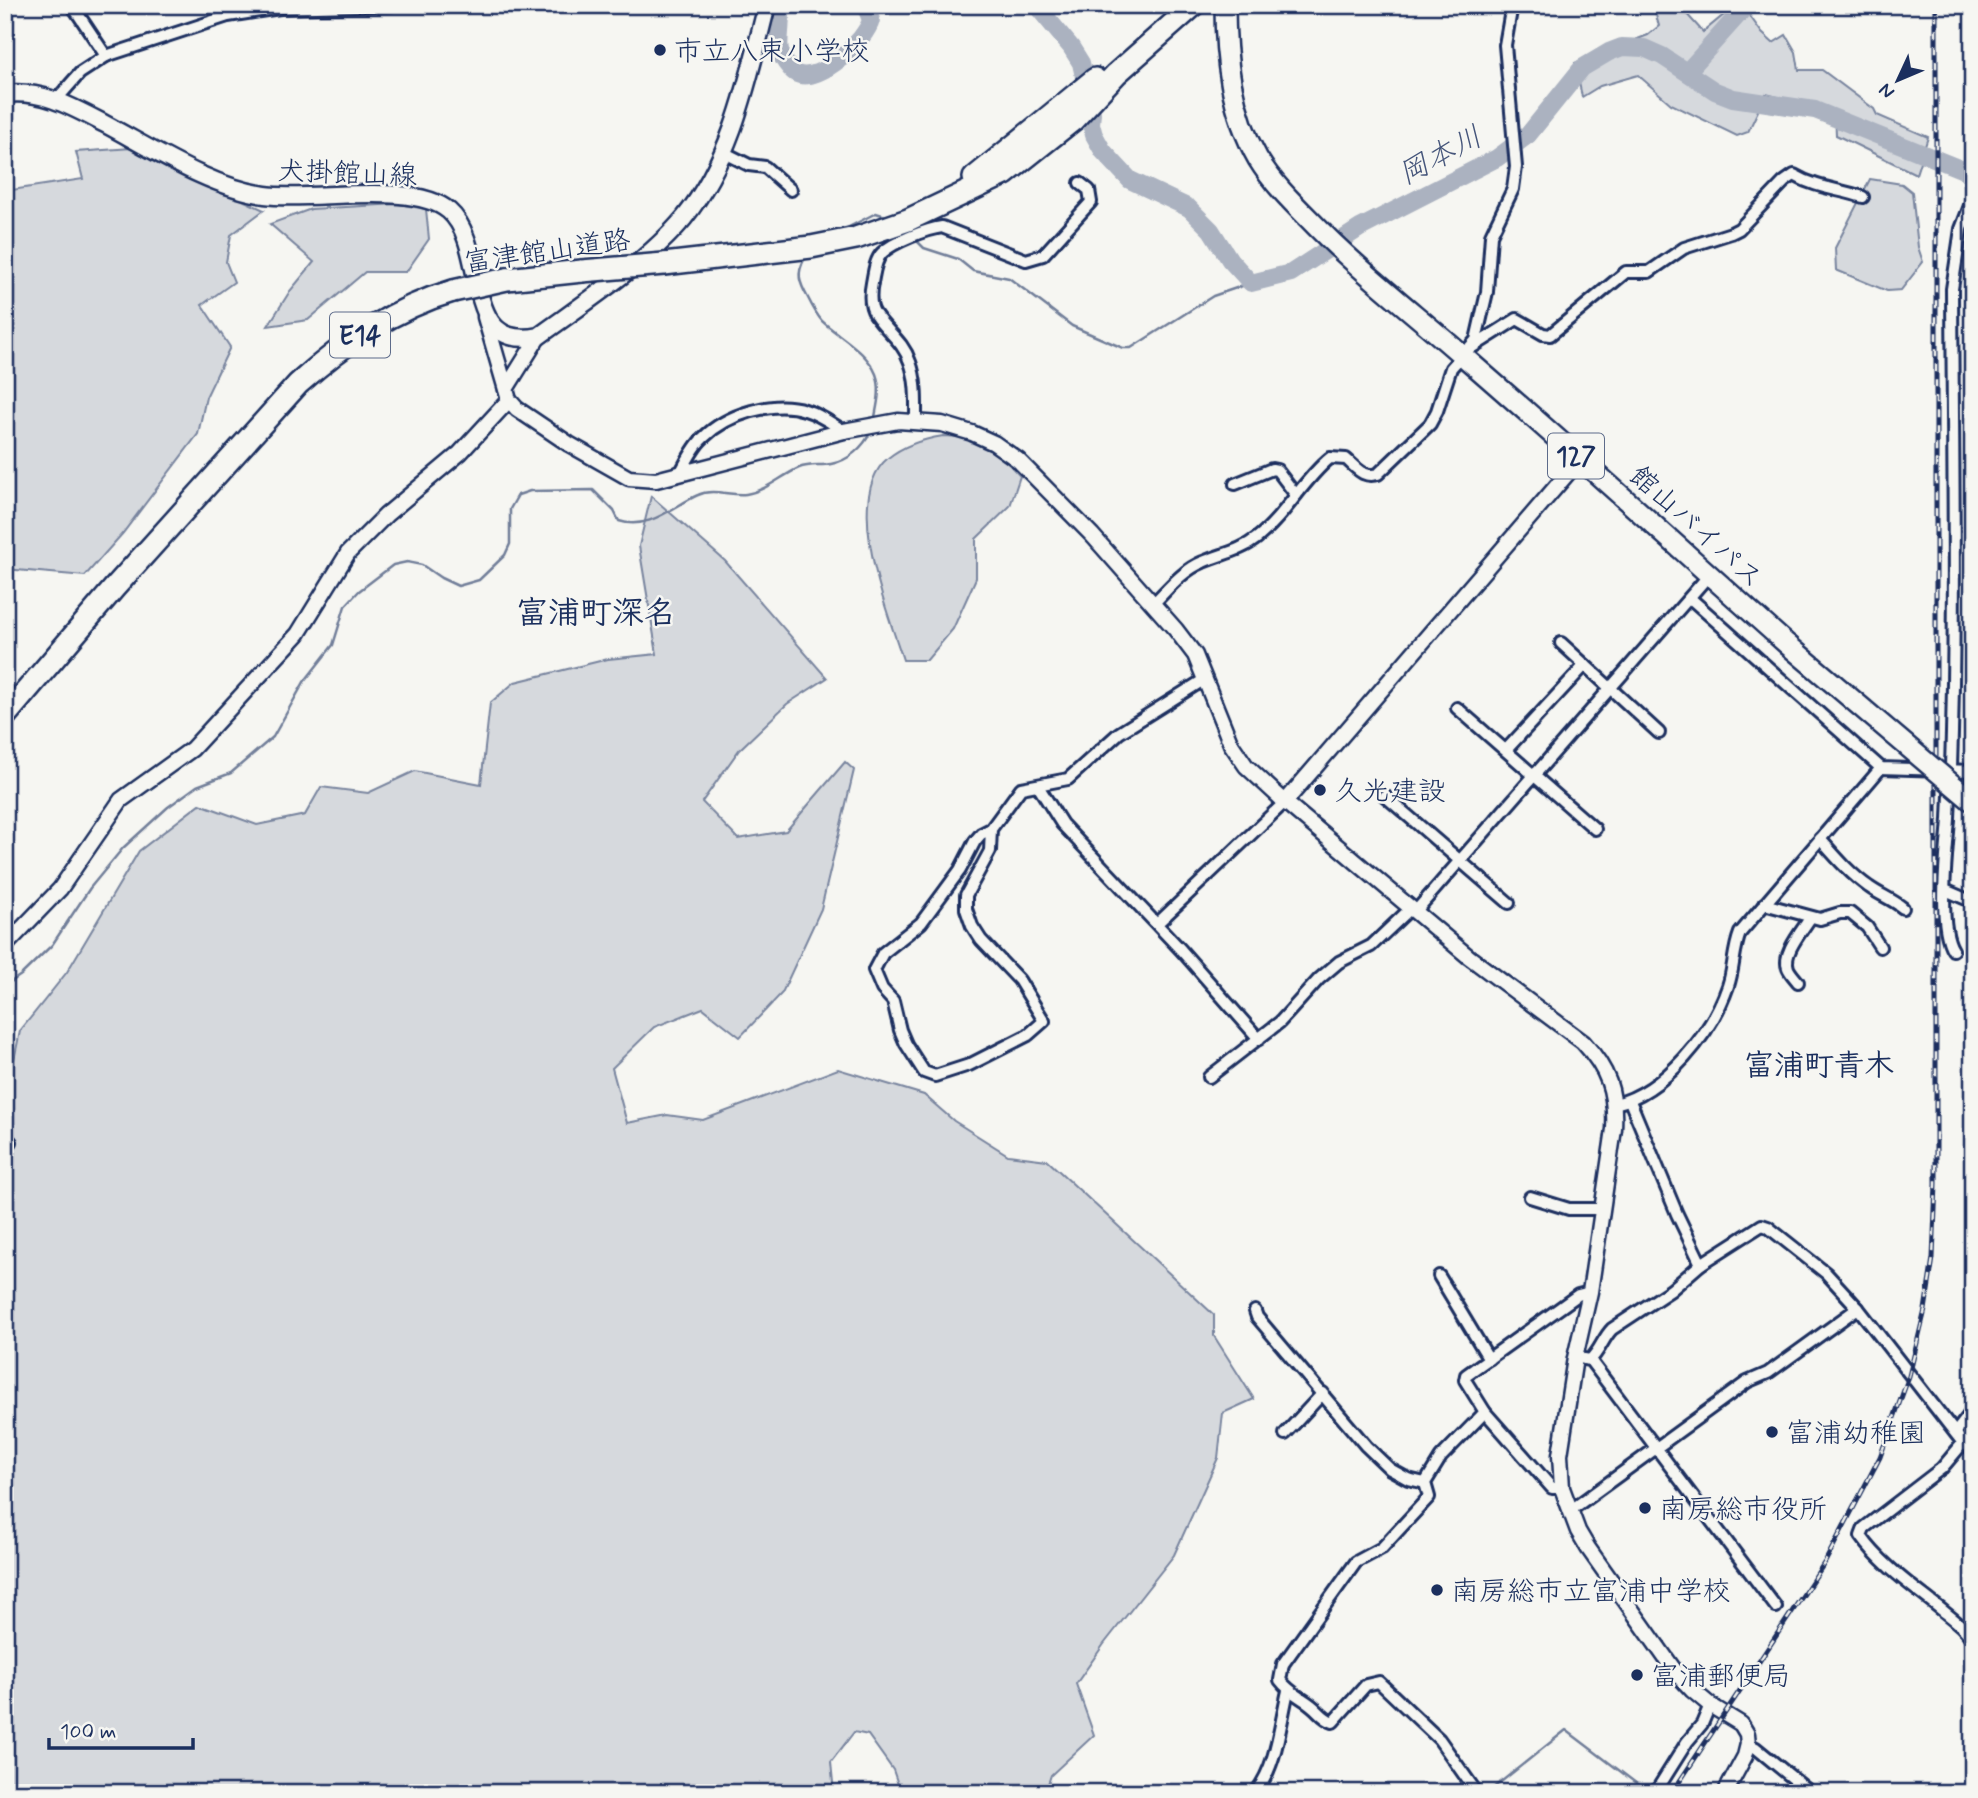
<svg xmlns="http://www.w3.org/2000/svg" width="1978" height="1798" font-family="Mynerve,'Klee One',sans-serif">
<rect width="100%" height="100%" fill="#f6f6f2"/>
<filter id="ink" filterUnits="userSpaceOnUse"><feTurbulence type="fractalNoise" baseFrequency=".0143" numOctaves="2"/><feDisplacementMap in="SourceGraphic" scale="14" xChannelSelector="R" yChannelSelector="G"/><feConvolveMatrix kernelMatrix="1 2 1 2 8 2 1 2 1" color-interpolation-filters="sRGB"/></filter>
<g filter="url(#ink)">
<g fill="#d6d9dd" stroke="#78849e" stroke-width="2">
<polygon points="1653,5 1686,5 1684,11 1703,32 1726,13 1730,5 1742,5 1762,33 1773,43 1786,35 1796,52 1799,70 1822,70 1874,109 1877,115 1928,137 1916,174 1836,135 1835,111 1766,94 1748,132 1737,136 1671,104 1638,75 1600,86 1582,97 1575,63 1648,35 1659,26"/>
<polygon points="132,148 264,210 231,235 226,262 234,282 202,305 230,347 206,397 198,434 123,533 85,576 5,569 5,191 83,179 76,152"/>
<polygon points="1870,179 1902,184 1912,192 1918,247 1923,262 1901,290 1887,291 1836,270 1835,248"/>
<polygon points="398,204 426,209 429,239 406,272 365,272 308,320 268,326 290,291 314,262 270,224 311,209"/>
<path d="M943 436 984 438 1020 476 1010 506 976 539V578L953 629 927 660H903C888 613 841 497 888 458 904 445 924 439 943 436Z"/>
<polygon points="651,496 725,561 827,678 787,704 739,750 702,802 738,839 786,831 845,762 854,770 821,909 782,993 740,1037 703,1008 654,1027 612,1068 627,1123 667,1115 703,1120 838,1069 924,1095 954,1121 1008,1155 1047,1160 1214,1315 1214,1336 1254,1399 1223,1413 1218,1458 1174,1555 1104,1644 1076,1684 1094,1735 1051,1775 1045,1793 901,1793 893,1770 868,1735 854,1732 831,1762 834,1793 5,1793 5,1104 20,1031 67,972 139,851 200,804 257,825 305,815 321,787 368,793 415,771 481,784 490,703 515,682 608,659 657,654 639,546"/>
</g>
<g fill="none" stroke-linecap="round" stroke-linejoin="round">
<g stroke="#717e99" stroke-width="2.5">
<polyline points="841,231 876,213 889,217"/>
<polyline points="915,239 924,248 958,259 973,271 1009,278 1072,326 1123,348 1131,348 1213,296 1251,283"/>
<path d="M805 258C796 274 799 282 808 298 812 306 816 314 822 321 839 337 867 351 876 374 882 390 877 405 874 422"/>
<path d="M5 986 21 975 52 945 90 888 123 848 168 807 197 786 231 773 273 737 304 682 333 645 345 606 359 591 393 565 407 562 422 565 441 578 458 586 479 580 505 555 510 544V509L518 495 530 491 593 490 614 511 619 521C649 531 673 506 698 495 713 488 731 496 746 494 766 491 781 476 799 468 810 464 820 466 831 464 848 461 864 447 871 431"/>
<polyline points="1487,1793 1566,1730 1649,1793"/>
</g>
<g stroke="#abb2c0" stroke-width="18">
<path d="M783 5C780 14 781 23 780 32 779 45 778 52 786 63 789 67 792 72 797 74 820 84 866 40 871 20L865 5"/>
<polyline points="1036,5 1071,47 1081,63 1092,113 1091,124 1094,135 1103,151 1130,180 1189,208 1211,230 1230,260 1251,283 1291,273 1360,228 1497,158 1528,135 1582,68 1609,52 1622,47 1644,48 1662,56 1715,91 1733,98 1815,110 1973,174"/>
<polyline points="1687,72 1747,5"/>
</g>
<defs>
<g id="minor">
<polyline points="72,5 106,56"/>
<polyline points="57,99 80,73 106,56 228,16 280,8 391,5"/>
<polyline points="723,152 749,165 765,167 791,190"/>
<path d="M1471 348 1517 319 1543 334 1550 335 1626 272H1649L1684 248 1731 233 1739 229 1784 182 1794 175C1816 188 1839 189 1863 197"/>
<path d="M916 421C916 401 917 381 910 362 903 341 887 332 875 314 869 305 870 293 872 283 874 273 875 260 882 253 893 242 927 229 942 227L1026 260 1043 255 1091 202 1089 190 1080 183"/>
<path d="M679 475C686 463 693 447 703 438 727 414 773 400 805 410 819 414 831 423 844 431"/>
<polyline points="1235,484 1272,469 1277,470 1296,495"/>
<polyline points="1690,598 1881,768 1973,771"/>
<path d="M1153 604C1168 589 1183 570 1203 562 1221 554 1241 551 1257 538 1286 515 1302 481 1330 458L1346 459C1357 468 1362 478 1378 474L1430 424 1437 411 1451 368 1476 340 1487 292 1491 235 1513 189 1516 167 1505 45 1512 5"/>
<polyline points="1561,643 1659,733"/>
<polyline points="1457,708 1595,829"/>
<polyline points="1506,750 1585,665"/>
<polyline points="1038,786 1062,824 1181,950 1259,1039"/>
<polyline points="1385,796 1509,903"/>
<polyline points="991,829 990,851 966,895 966,909 972,926 981,940 1019,980 1044,1021 1028,1035 969,1065 935,1076 924,1072 906,1044 900,1030 893,1001 882,989 874,970 883,953 921,923 960,870 975,841 981,834 991,829 1021,788 1068,779 1119,733 1205,679"/>
<path d="M1820 839C1835 856 1850 874 1869 887 1880 895 1892 899 1903 908"/>
<polyline points="1945,890 1973,902"/>
<polyline points="1764,904 1820,919 1840,913 1850,913 1867,927 1880,947"/>
<polyline points="1415,912 1709,575"/>
<polyline points="1161,920 1285,802"/>
<path d="M1953 950C1937 925 1947 850 1949 819 1957 643 1953 466 1952 289L1961 229 1973 198"/>
<path d="M1798 982C1795 978 1790 973 1788 968 1782 953 1803 930 1810 918"/>
<polyline points="1209,1077 1280,1022 1319,979 1339,962 1371,946 1411,908"/>
<polyline points="1630,1101 1677,1214 1701,1264"/>
<path d="M1615 1104C1665 1092 1712 1033 1728 986 1734 969 1733 951 1740 933L1881 768"/>
<polyline points="5,1140 11,1142"/>
<polyline points="1530,1197 1569,1209 1602,1209"/>
<polyline points="1439,1276 1489,1359"/>
<polyline points="1255,1311 1257,1317 1366,1446 1390,1469 1408,1479 1425,1483"/>
<polyline points="1584,1359 1590,1360 1776,1607"/>
<path d="M1590 1360C1600 1351 1603 1338 1612 1329L1671 1290 1701 1264 1762 1225 1768 1227 1826 1273 1858 1308 1963 1443 1973 1450"/>
<polyline points="1956,1432 1973,1410"/>
<polyline points="1285,1434 1323,1393"/>
<path d="M1963 1443 1942 1468 1864 1528 1861 1536C1881 1565 1915 1588 1942 1610 1953 1619 1966 1628 1973 1641"/>
<polyline points="1562,1488 1552,1488 1485,1412 1465,1380 1466,1375 1578,1295 1590,1292"/>
<polyline points="1571,1510 1747,1382 1768,1373 1858,1308"/>
<polyline points="1748,1744 1756,1748 1811,1793"/>
<path d="M1255 1793C1277 1766 1280 1724 1288 1691"/>
<path d="M1477 1793 1439 1739 1379 1682 1366 1685 1333 1722C1323 1719 1319 1711 1311 1705 1299 1696 1289 1692 1280 1680L1283 1664 1356 1562 1382 1548 1429 1497 1425 1483 1441 1457 1485 1412"/>
<polyline points="1655,1793 1687,1742 1702,1724 1710,1705"/>
</g>
<g id="tertiary">
<path d="M485 317 509 400 517 409 569 444 629 478 656 480 844 431 898 421 942 424 972 433 994 443 1018 460 1092 535 1176 630 1195 655 1231 744 1246 766 1285 802 1469 957 1583 1042C1608 1069 1616 1092 1614 1129L1590 1292 1575 1358 1560 1455 1562 1488 1578 1531 1588 1548 1677 1674 1692 1690 1710 1705 1741 1724 1747 1734 1748 1744 1745 1756 1725 1793"/>
<polyline points="506,389 539,336"/>
<polyline points="1285,802 1580,459"/>
<polyline points="5,946 60,889 121,800 192,749 298,634 348,553 386,515 460,453 509,400"/>
</g>
<path id="secondary" d="M5 94C42 89 74 108 105 124 154 150 210 187 265 195 310 202 414 180 449 211 490 247 459 353 539 336 586 302 647 262 684 218 733 157 748 79 767 5"/>
<path id="trunk" d="M1225 5C1225 58 1231 112 1258 159 1272 182 1290 200 1309 219 1357 269 1412 311 1463 356 1573 451 1680 549 1788 645"/>
<g id="motorway">
<polyline points="974,178 1095,79"/>
<polyline points="664,264 811,247 856,238 908,220 1005,174 1073,120 1116,74 1194,5"/>
<polyline points="507,279 582,271"/>
<path d="M5 716 115 587 298 384C344 343 394 308 453 291"/>
</g>
</defs>
<use href="#minor" stroke="#1b2f5e" stroke-width="16"/>
<use href="#tertiary" stroke="#1b2f5e" stroke-width="19"/>
<use href="#secondary" stroke="#1b2f5e" stroke-width="21"/>
<use href="#trunk" stroke="#1b2f5e" stroke-width="24"/>
<use href="#motorway" stroke="#1b2f5e" stroke-width="26"/>
<use href="#minor" stroke="#f6f6f2" stroke-width="10"/>
<use href="#tertiary" stroke="#f6f6f2" stroke-width="14"/>
<use href="#secondary" stroke="#f6f6f2" stroke-width="16"/>
<use href="#trunk" stroke="#f6f6f2" stroke-width="19"/>
<use href="#motorway" stroke="#f6f6f2" stroke-width="21"/>
<defs>
<polyline id="rail" points="1672,1793 1825,1562 1880,1457 1909,1376 1925,1310 1933,1258 1936,1184 1936,5"/>
</defs>
<use href="#rail" stroke="#1b2f5e" stroke-width="5"/>
<use href="#rail" stroke="#f6f6f2" stroke-width="2.5" stroke-dasharray="8" stroke-linecap="butt"/>
<defs>
<polyline id="trunk-bridge" points="1788,645 1973,802"/>
<g id="motorway-bridge">
<polyline points="582,271 664,264"/>
<polyline points="453,291 507,279"/>
</g>
</defs>
<use href="#trunk-bridge" stroke="#1b2f5e" stroke-width="24" stroke-linecap="butt"/>
<use href="#motorway-bridge" stroke="#1b2f5e" stroke-width="26" stroke-linecap="butt"/>
<use href="#trunk-bridge" stroke="#f6f6f2" stroke-width="19"/>
<use href="#motorway-bridge" stroke="#f6f6f2" stroke-width="21"/>
</g>
</g>
<g fill="#1b2f5e" stroke="#f6f6f2" stroke-width="2.5">
<circle cx="660" cy="50" r="7"/>
<circle cx="1320" cy="790" r="7"/>
<circle cx="1772" cy="1432" r="7"/>
<circle cx="1645" cy="1508" r="7"/>
<circle cx="1437" cy="1590" r="7"/>
<circle cx="1637" cy="1675" r="7"/>
</g>
<g text-anchor="middle" stroke-width="5" stroke-linejoin="round" paint-order="stroke">
<g fill="#f6f6f2" stroke="#5d6b8a" stroke-width="2">
<rect x="330" y="312.5" width="60" height="45" rx="5"/>
<rect x="1548" y="433.5" width="56" height="45" rx="5"/>
</g>
<g font-size="26" font-weight="bold" fill="#1b2f5e">
<text x="360" y="344">E14</text>
<text x="1576" y="465">127</text>
</g>
<g font-size="28" fill="#1b2f5e" stroke="#f6f6f2" text-anchor="start">
<text x="674" y="60">市立八束小学校</text>
<text x="1334" y="800">久光建設</text>
<text x="1786" y="1442">富浦幼稚園</text>
<text x="1659" y="1518">南房総市役所</text>
<text x="1451" y="1600">南房総市立富浦中学校</text>
<text x="1651" y="1685">富浦郵便局</text>
</g>
<g font-size="28" fill="#1b2f5e" stroke="#f6f6f2">
<text transform="translate(347 172) rotate(2)" y="10">犬掛館山線</text>
<text transform="translate(547 250) rotate(-8)" y="10">富津館山道路</text>
<text transform="translate(1697 526) rotate(42)" y="10">館山バイパス</text>
</g>
<g font-size="30" font-style="italic" fill="#46567b" stroke="#f6f6f2">
<text transform="translate(1440 155) rotate(-28)" y="10">岡本川</text>
</g>
<g font-size="30" font-weight="bold" fill="#1b2f5e" stroke="#f6f6f2">
<text x="1819" y="1075">富浦町青木</text>
</g>
<g font-size="32" font-weight="bold" fill="#1b2f5e" stroke="#f6f6f2">
<text x="596" y="623">富浦町深名</text>
</g>
</g>
<rect width="1978" height="1798" fill="none" stroke="#f6f6f2" stroke-width="28"/>
<rect x="14" y="14" width="1950" height="1770" fill="none" stroke="#1b2f5e" stroke-width="2.5" filter="url(#ink)"/>
<g transform="translate(1898 80) rotate(226)" stroke="#f6f6f2" stroke-width="5" paint-order="stroke">
<path d="M0-5L12 26L0 18L-12 26Z" fill="#1b2f5e"/>
<text y="-10" font-size="19" font-weight="bold" text-anchor="middle" fill="#1b2f5e">N</text>
</g>
<path d="M49 1738v10h144v-10" fill="none" stroke="#1b2f5e" stroke-width="3.5"/>
<text x="60" y="1738" font-size="21" fill="#1b2f5e" stroke="#f6f6f2" stroke-width="5" paint-order="stroke">100 m</text>
</svg>
